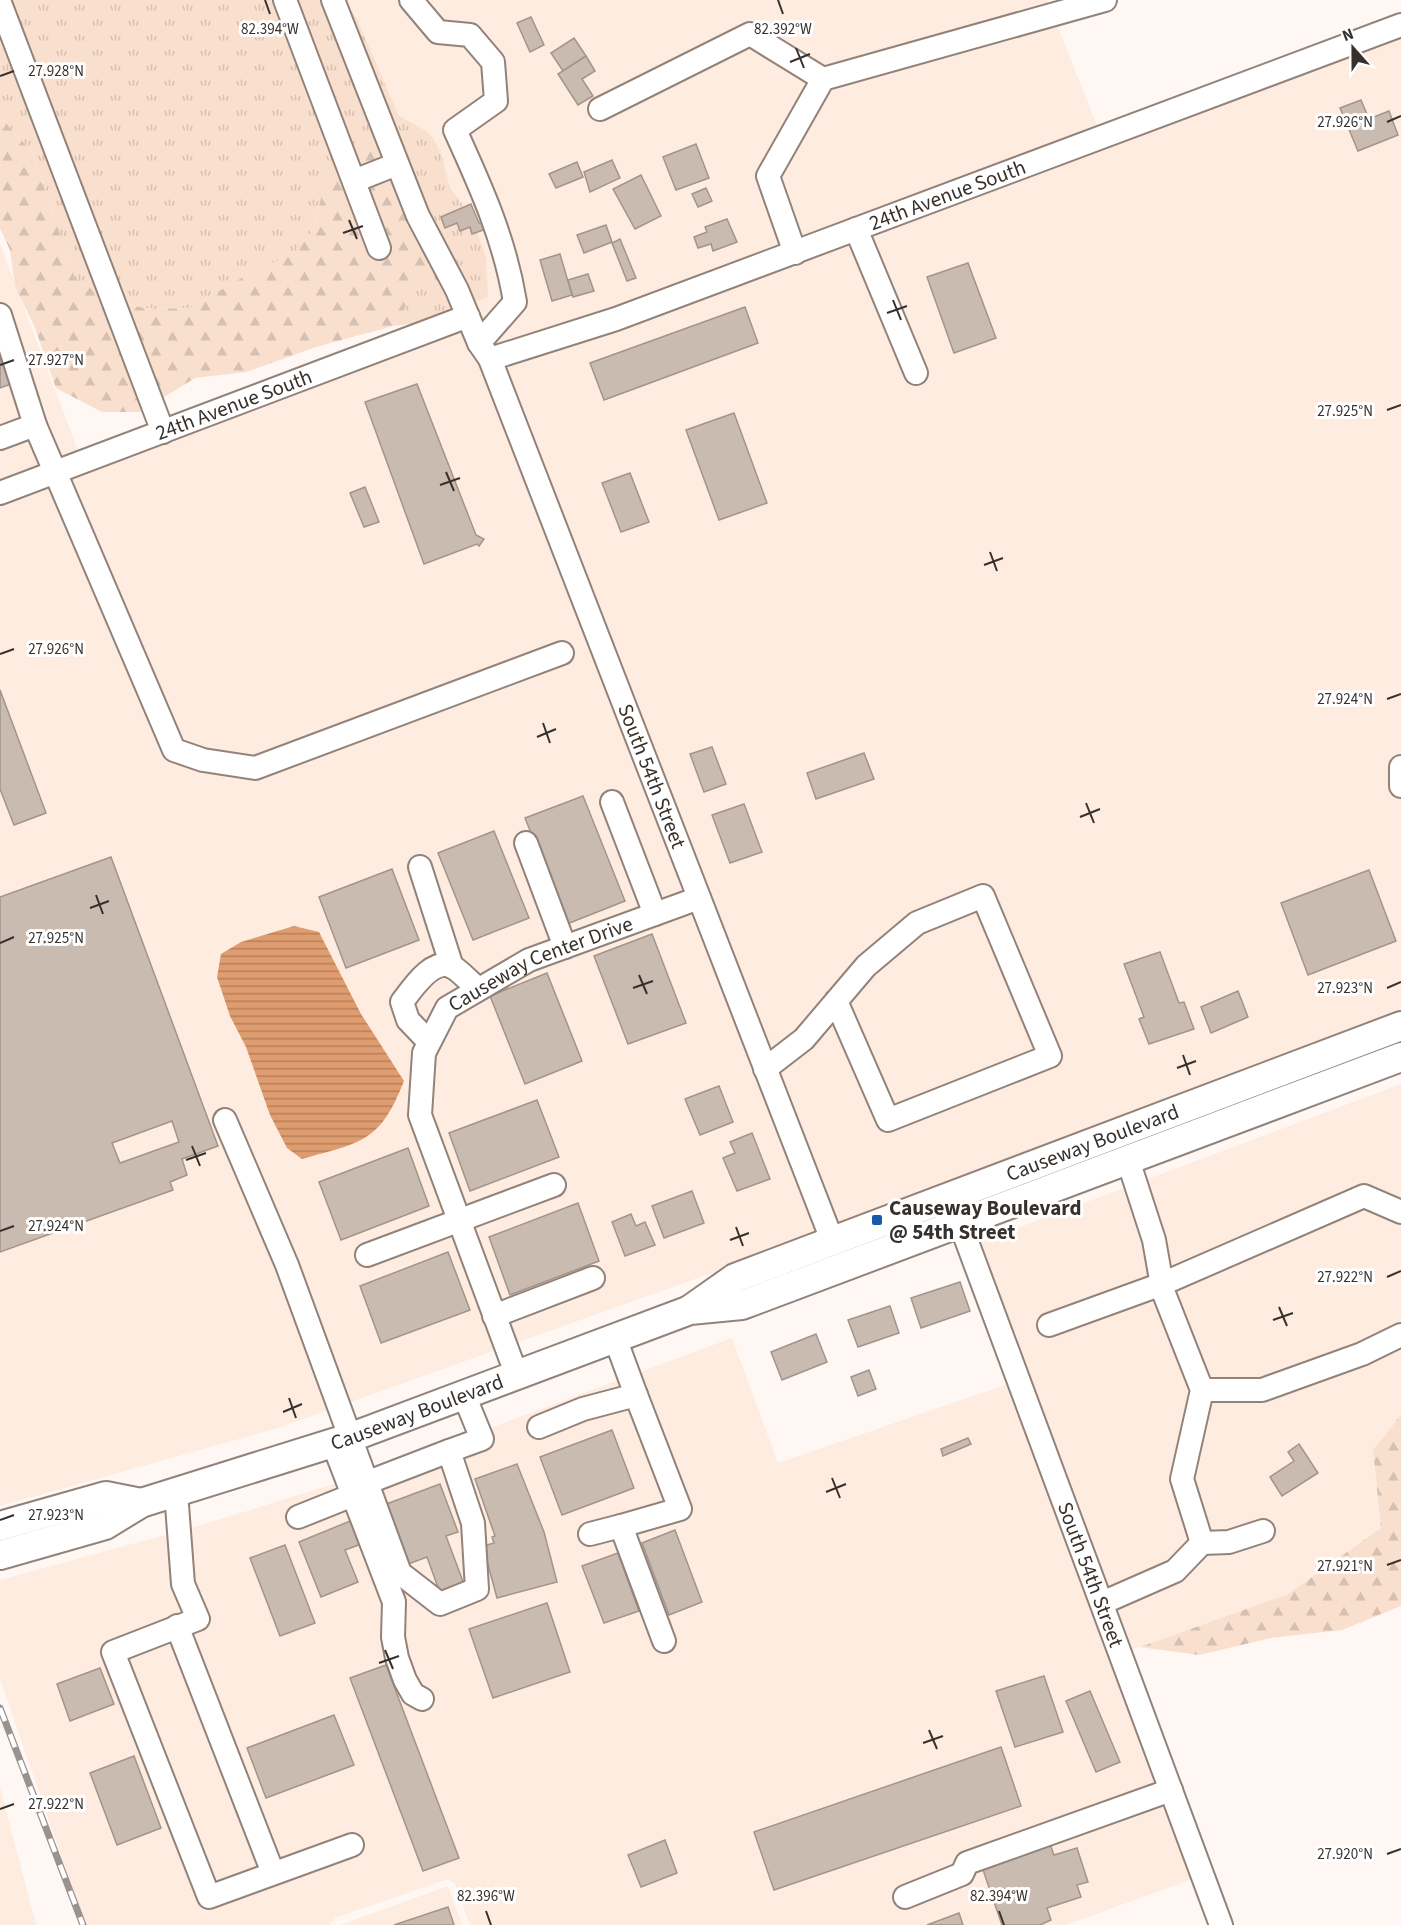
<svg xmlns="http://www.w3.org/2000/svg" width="1401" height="1925" font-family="'Source Sans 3',sans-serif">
<defs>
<pattern id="grass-tufts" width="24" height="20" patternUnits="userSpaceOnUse" patternTransform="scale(1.5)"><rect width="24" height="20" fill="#f9dfce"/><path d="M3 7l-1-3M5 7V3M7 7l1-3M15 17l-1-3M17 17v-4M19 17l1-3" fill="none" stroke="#d6c0b1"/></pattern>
<pattern id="forest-firs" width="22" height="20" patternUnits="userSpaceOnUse" patternTransform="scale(1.5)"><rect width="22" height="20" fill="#f9dfce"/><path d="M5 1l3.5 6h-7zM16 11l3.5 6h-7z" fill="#d6c0b1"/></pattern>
<pattern id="water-rules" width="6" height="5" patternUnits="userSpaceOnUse" patternTransform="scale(1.5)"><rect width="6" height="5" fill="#df9c6e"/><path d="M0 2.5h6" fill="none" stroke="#b6805b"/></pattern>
</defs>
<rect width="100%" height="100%" fill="#fef7f3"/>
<g fill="#ffece0">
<polygon points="302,0 1047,0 1098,128 837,228 493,351"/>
<polygon points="1401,35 1401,1030 839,1243 502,367"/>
<polygon points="0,244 80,456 0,486"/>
<polygon points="458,325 484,358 821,1234 278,1428 0,1506 0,497"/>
<polygon points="1401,1084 1401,1415 1373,1450 1381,1528 1288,1594 1131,1650 1206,1860 977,1243"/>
<polygon points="732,1338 778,1463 1011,1383 1195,1878 1066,1925 470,1925 455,1884 448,1879 335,1918 330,1925 85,1925 0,1679 0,1580 205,1524 369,1473"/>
<polygon points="0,1787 32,1910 37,1925 0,1925"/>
<polygon points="448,1886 462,1925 340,1925"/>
</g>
<polygon fill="url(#grass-tufts)" points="0,0 345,0 357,19 399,116 423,129 433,138 441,153 450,188 472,217 486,258 488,297 419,323 393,326 432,265 324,186 313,230 295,254 254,272 190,308 153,309 112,303 75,278 32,152 0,117"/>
<g fill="url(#forest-firs)">
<polygon points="0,117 32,152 75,278 112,303 153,309 190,308 259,268 293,255 313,230 324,186 346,156 382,149 432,266 393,326 316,347 246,372 195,378 140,412 102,412 56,388 35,328 15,286 10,250 0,228"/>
<polygon points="1401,1415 1401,1606 1342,1630 1271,1638 1199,1655 1140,1647 1288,1594 1381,1528 1373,1450"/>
</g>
<path fill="url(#water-rules)" d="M294 926 319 932 361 1014 404 1081C380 1142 363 1142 302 1159L287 1148 270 1115 246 1047 230 1016 217 977 221 954 241 942Z"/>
<g fill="#cabbb1" stroke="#a3948a" stroke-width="1.5" fill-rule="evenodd">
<polygon points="531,17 544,45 530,52 517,23"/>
<polygon points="574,38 586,56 563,71 551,53"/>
<polygon points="586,56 595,71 582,79 593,96 578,105 558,74"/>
<polygon points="1361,100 1369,119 1389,111 1398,135 1358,151 1340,108"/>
<polygon points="696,144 709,178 676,190 663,157"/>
<polygon points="612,160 620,178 590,192 584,172"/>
<polygon points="577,162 583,177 556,188 549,174"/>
<polygon points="641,175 661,216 635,229 613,189"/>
<polygon points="706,188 712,201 698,207 692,194"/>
<polygon points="471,204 479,223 483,221 486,229 472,234 470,227 460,231 457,223 445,228 441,217"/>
<polygon points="727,219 737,242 713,251 711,244 698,248 694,237 707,232 705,227"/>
<polygon points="606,225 612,242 584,253 577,235"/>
<polygon points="620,239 636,278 627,281 612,243"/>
<polygon points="560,254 572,295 552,301 540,260"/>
<polygon points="968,263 996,338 954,353 927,277"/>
<polygon points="588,274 594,291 573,297 568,280"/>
<polygon points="745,307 758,343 604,400 590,363"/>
<polygon points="0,357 11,384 0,388"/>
<polygon points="417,384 476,535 484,539 479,546 477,544 424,564 365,402"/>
<polygon points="734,413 767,503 719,520 686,430"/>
<polygon points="630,473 649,522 621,532 602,483"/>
<polygon points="365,487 379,522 364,527 350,493"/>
<polygon points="0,690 46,813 14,825 0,789"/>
<polygon points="712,747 726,784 704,792 690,754"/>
<polygon points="864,753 874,779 816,799 807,773"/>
<polygon points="583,796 625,901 567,924 525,818"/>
<polygon points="744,804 762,852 730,863 712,815"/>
<polygon points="494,831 529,918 473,940 438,853"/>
<path d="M111 857 218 1146 182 1159 187 1175 170 1182 173 1190 0 1252V897ZM172 1121 179 1142 120 1163 112 1143Z"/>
<polygon points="392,869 419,940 346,968 319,897"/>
<polygon points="1369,870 1396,941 1308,975 1281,903"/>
<polygon points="652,934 686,1023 628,1044 594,956"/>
<polygon points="1160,952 1179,1003 1184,1002 1194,1029 1149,1044 1139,1019 1144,1017 1124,964"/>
<polygon points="547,973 582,1061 525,1084 490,996"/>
<polygon points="1238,991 1248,1017 1211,1033 1201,1007"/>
<polygon points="719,1086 733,1122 700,1135 685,1099"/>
<polygon points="537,1100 559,1157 470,1191 449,1133"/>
<polygon points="752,1133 770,1179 737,1191 723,1158 735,1153 730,1142"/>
<polygon points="408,1148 429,1206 341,1240 319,1182"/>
<polygon points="692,1191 704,1223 664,1238 652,1206"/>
<polygon points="578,1203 599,1261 510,1295 489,1237"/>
<polygon points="631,1214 636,1226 645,1222 655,1245 625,1256 612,1222"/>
<polygon points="448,1252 470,1310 381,1343 360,1286"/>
<polygon points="960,1282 970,1311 921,1328 911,1298"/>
<polygon points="890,1306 899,1333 858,1347 848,1320"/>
<polygon points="816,1334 827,1362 782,1380 771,1352"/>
<polygon points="869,1370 876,1389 858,1396 851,1377"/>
<polygon points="612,1430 634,1488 562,1515 540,1457"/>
<polygon points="968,1438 971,1444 943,1456 941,1449"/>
<polygon points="1299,1444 1318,1473 1282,1496 1270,1477 1294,1461 1288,1452"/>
<polygon points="517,1464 544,1532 557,1582 497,1598 483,1546 494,1543 492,1537 495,1536 475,1479"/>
<polygon points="440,1484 458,1532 446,1536 464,1584 440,1593 427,1557 403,1566 381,1506"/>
<polygon points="355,1519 364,1543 345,1550 358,1582 321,1597 299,1542"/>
<polygon points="675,1530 702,1602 669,1615 642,1543"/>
<polygon points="285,1545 315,1623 280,1636 250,1558"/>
<polygon points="618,1553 639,1611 604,1623 582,1566"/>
<polygon points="547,1603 570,1672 493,1698 469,1629"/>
<polygon points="386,1665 459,1858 423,1871 350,1678"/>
<polygon points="100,1668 114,1704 70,1721 57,1684"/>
<polygon points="1044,1676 1063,1732 1015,1747 996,1691"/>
<polygon points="1090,1691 1120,1762 1096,1772 1066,1701"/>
<polygon points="334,1715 354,1765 266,1798 247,1748"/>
<polygon points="1001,1747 1021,1806 774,1890 754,1832"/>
<polygon points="134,1756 161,1828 117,1845 90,1773"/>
<polygon points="665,1840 677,1873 641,1887 628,1855"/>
<polygon points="1050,1844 1054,1855 1077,1848 1088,1882 1077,1885 1081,1897 1047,1908 1051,1920 1040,1925 1002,1925 982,1867"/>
<polygon points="448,1907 454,1925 394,1925"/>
<polygon points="959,1913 963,1925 927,1925"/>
</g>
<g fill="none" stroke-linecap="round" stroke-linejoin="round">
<defs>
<g id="minor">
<polyline points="285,0 379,248"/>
<path id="s1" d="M333 0 418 216 457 290 479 343 490 359 832 1240"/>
<path d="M411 0 438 32 470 35 493 62 496 101 455 130C481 187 505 240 515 302L479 343"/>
<polyline points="0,3 163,432"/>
<polyline points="600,109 750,34 823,79"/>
<polyline points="354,181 397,164"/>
<polyline points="856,229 916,373"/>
<polyline points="795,253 768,176 823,79 1105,0"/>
<polyline points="0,315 35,425 0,438"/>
<path id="s2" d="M490 359 616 319 1401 25"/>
<polyline points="35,425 174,750 203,760 255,768 562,653"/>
<path id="s3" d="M0 493 468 316"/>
<polyline points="1401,767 1401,786"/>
<polyline points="612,802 655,914"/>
<polyline points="526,843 565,947"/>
<polyline points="420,867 452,967"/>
<path d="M429 1042 408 1020 402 1002C412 989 433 956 453 967 462 973 470 982 478 989"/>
<polyline points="765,1069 804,1039 866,966 917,923 983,896 1050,1056 888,1120 836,1001"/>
<polyline points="225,1120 287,1265 400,1573 440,1604 477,1589 473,1523 449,1451 482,1439 464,1395"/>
<path id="s4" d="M960 1223 1221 1925"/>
<polyline points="367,1255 554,1185"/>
<polyline points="494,1316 593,1278"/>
<polyline points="1049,1325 1162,1284 1364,1196 1401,1212"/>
<path id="s5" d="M517 1376 420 1115 424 1053 447 1008 529 960 699 898"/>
<polyline points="1202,1390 1262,1390 1362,1354 1401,1335"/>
<polyline points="636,1395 680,1509 621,1526 664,1641"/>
<polyline points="539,1427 583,1409 636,1395 615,1338"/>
<polyline points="333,1443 394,1602 393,1637 397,1658 405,1680 413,1694 422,1699"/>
<polyline points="366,1483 449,1451"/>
<polyline points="176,1492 183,1584 198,1619 113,1652 209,1897 352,1845"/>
<polyline points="298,1517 353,1495"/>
<polyline points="590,1534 621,1526"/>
<polyline points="1202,1543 1229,1542 1263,1531"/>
<polyline points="1102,1603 1175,1571 1202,1543 1182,1479 1202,1390 1163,1291 1154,1240 1128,1160"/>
<polyline points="177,1626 273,1873"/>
<polyline points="905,1897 962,1874 967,1863 1171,1790"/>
</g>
<g id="major">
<path id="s6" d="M691 1309 735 1278 1401 1026"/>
<polyline points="0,1526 106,1496 141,1503"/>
<path id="s7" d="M0 1555 105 1525 141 1503 349 1438 690 1310 742 1305 1401 1057"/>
</g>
</defs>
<use href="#minor" stroke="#92837a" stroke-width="26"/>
<use href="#major" stroke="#92837a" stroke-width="32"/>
<use href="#minor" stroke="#fff" stroke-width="22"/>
<use href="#major" stroke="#fff" stroke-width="28"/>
<defs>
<polyline id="rail" points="0,1708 83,1925"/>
</defs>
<use href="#rail" stroke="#99928e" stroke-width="7"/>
<use href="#rail" stroke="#fff" stroke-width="4.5" stroke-dasharray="14" stroke-linecap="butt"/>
</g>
<path fill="none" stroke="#37312d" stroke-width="2" d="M265 0 270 14M778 0 783 14M796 48 804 68M790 62 810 54M0 76 14 71M1387 122 1401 116M349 220 357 239M343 233 363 226M893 300 901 320M887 313 907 306M0 365 14 360M1387 410 1401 405M446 472 454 491M440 485 460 478M990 552 997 571M984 565 1003 558M0 654 14 649M1387 699 1401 694M543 723 550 743M537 737 556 729M1086 803 1094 823M1080 817 1100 809M96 895 103 914M90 908 109 901M0 943 14 937M639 975 647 994M633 988 653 981M1387 988 1401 982M1183 1055 1190 1075M1177 1068 1196 1061M192 1146 200 1166M186 1160 206 1153M736 1227 743 1246M0 1231 14 1226M730 1240 749 1233M1387 1277 1401 1271M1279 1307 1287 1326M1273 1320 1293 1313M289 1398 296 1418M283 1412 302 1404M832 1478 840 1498M826 1492 846 1484M0 1520 14 1515M1387 1565 1401 1560M385 1650 393 1669M379 1663 399 1656M929 1730 937 1749M923 1743 943 1736M0 1809 14 1804M1387 1854 1401 1849M486 1911 491 1925M999 1911 1004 1925"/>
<rect fill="#1a58a9" stroke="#fff" stroke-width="2" x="871" y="1214" width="12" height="12" rx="3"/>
<g text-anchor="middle" stroke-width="6" stroke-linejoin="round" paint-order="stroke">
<g font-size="21" fill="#37312d" stroke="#fff">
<text dy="7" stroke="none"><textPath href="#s2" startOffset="486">24th Avenue South</textPath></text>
<text dy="7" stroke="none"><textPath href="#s3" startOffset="250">24th Avenue South</textPath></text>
<text dy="7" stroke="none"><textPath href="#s1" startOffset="840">South 54th Street</textPath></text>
<text dy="7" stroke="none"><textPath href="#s5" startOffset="495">Causeway Center Drive</textPath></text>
<text dy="7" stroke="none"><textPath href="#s6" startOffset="436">Causeway Boulevard</textPath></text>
<text dy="7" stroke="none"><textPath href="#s7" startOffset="442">Causeway Boulevard</textPath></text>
<text dy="7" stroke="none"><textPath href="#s4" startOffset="375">South 54th Street</textPath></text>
</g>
<g font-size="21" font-weight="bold" fill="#37312d" stroke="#fff" text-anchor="start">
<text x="889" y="1215">Causeway Boulevard<tspan x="889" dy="24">@ 54th Street</tspan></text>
</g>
</g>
<g font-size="15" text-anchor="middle" fill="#37312d" stroke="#fff" stroke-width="6" stroke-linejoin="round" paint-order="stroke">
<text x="270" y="34">82.394°W</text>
<text x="783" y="34">82.392°W</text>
<text x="56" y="76">27.928°N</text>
<text x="1345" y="127">27.926°N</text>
<text x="56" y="365">27.927°N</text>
<text x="1345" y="416">27.925°N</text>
<text x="56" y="654">27.926°N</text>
<text x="1345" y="704">27.924°N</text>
<text x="56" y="943">27.925°N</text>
<text x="1345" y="993">27.923°N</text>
<text x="56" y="1231">27.924°N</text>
<text x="1345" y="1282">27.922°N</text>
<text x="56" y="1520">27.923°N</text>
<text x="1345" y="1571">27.921°N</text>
<text x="56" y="1809">27.922°N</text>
<text x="1345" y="1859">27.920°N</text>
<text x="486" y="1901">82.396°W</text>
<text x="999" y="1901">82.394°W</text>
</g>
<g transform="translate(1353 48) rotate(339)" stroke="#ffffff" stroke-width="4.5" paint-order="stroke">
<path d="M0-4.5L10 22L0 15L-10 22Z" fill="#37312d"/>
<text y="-9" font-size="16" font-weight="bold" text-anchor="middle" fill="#37312d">N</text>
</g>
</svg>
